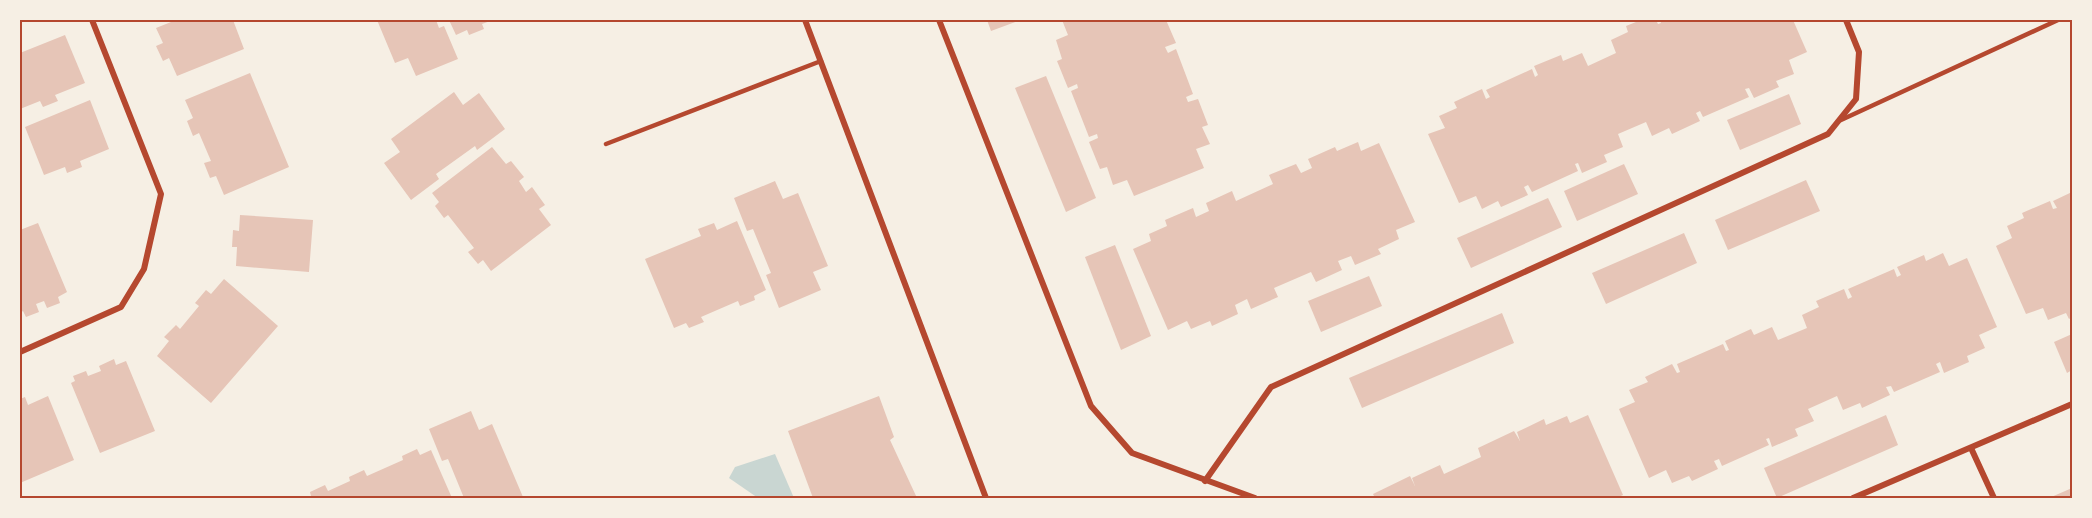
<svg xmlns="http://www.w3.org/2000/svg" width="2092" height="518" font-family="'Golos Text',sans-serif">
<rect width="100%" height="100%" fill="#f6efe4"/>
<polygon fill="#c9d6d2" points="775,454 794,498 758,498 729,478 735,467"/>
<g fill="#e6c5b7">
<polygon points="176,20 233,20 244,49 177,76 169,58 163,61 156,46 163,43 156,28"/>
<polygon points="377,20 436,20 439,28 444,26 458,59 416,76 408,58 395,63"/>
<polygon points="449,20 493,20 482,24 484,29 469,35 467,30 456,35"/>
<polygon points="987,20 1021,20 991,31"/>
<polygon points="1062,20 1166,20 1176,43 1165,47 1168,53 1176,49 1193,94 1186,97 1188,102 1198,99 1208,125 1202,127 1210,144 1196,149 1204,168 1134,196 1127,180 1113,185 1107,167 1100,169 1089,142 1098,138 1097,134 1089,137 1071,91 1078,88 1077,84 1068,88 1057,61 1062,59 1056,40 1068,35"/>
<polygon points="1641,20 1656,20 1658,24 1661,23 1660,20 1793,20 1807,52 1789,60 1794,74 1776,81 1779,87 1754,98 1749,88 1745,89 1749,97 1703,117 1700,111 1696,113 1700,121 1672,134 1669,128 1652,136 1646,122 1618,134 1623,147 1604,155 1607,162 1582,173 1578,163 1575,164 1578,171 1532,192 1528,185 1524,187 1528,195 1501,207 1498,201 1482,209 1476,196 1459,203 1428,134 1445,128 1439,116 1457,108 1454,102 1482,89 1486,99 1490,97 1486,90 1532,69 1535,77 1538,75 1534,66 1561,55 1563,61 1582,53 1588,66 1616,53 1611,40 1628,32 1626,26"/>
<polygon points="65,35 85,83 55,95 58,101 43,107 40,101 20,109 20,53"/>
<polygon points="250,73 289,167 224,195 216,176 210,178 204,163 211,161 199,133 193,136 187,121 193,118 185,100"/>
<polygon points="1046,76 1096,198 1066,212 1015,88"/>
<polygon points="454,92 463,105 479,93 505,129 477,150 475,146 436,174 439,179 411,200 384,163 400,152 391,139"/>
<polygon points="1789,94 1801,124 1740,150 1727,120"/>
<polygon points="90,100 109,149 80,161 82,167 67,173 65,167 44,175 25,127"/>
<polygon points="1358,142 1361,151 1379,143 1415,222 1396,230 1399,239 1378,249 1381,254 1355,265 1351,256 1338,261 1342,270 1316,282 1311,272 1274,288 1278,297 1251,309 1247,299 1235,305 1238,314 1212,326 1210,321 1191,329 1187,321 1168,330 1133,249 1151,241 1149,234 1167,226 1165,220 1193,208 1196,217 1209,211 1206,203 1232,191 1236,201 1273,184 1269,175 1296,164 1301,173 1312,168 1308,159 1335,147 1337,151"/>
<polygon points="492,147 506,164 511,161 524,177 519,181 526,192 532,187 545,205 539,209 551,225 491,271 483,260 478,264 468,252 474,248 448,215 444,218 435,206 439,202 432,193"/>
<polygon points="1624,164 1638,194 1577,221 1564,191"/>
<polygon points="1806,180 1820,211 1728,250 1715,220"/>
<polygon points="775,181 783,199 798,193 828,266 813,272 821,290 779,308 766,275 771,273 753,229 747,231 734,198"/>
<polygon points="2072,192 2072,317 2069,319 2066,313 2048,320 2043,308 2026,314 1996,246 2012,238 2007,226 2024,218 2022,213 2050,201 2053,209 2057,208 2053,201"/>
<polygon points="1548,198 1562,227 1471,268 1457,238"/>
<polygon points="240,215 313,220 309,272 236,266 237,247 232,247 233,230 239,231"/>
<polygon points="737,221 766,290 754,296 755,300 740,306 738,301 701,317 704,322 689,328 686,323 674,328 645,259 701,236 698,229 714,223 717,230"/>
<polygon points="38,223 67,292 58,297 60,303 47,308 44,301 36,304 39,312 26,317 23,311 20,313 20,230"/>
<polygon points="1684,233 1697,263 1606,304 1592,273"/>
<polygon points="1115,245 1151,336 1121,350 1085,257"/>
<polygon points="1943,253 1949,266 1967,258 1997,327 1979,335 1985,348 1967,356 1969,362 1944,373 1940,362 1936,364 1940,372 1894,392 1891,386 1886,387 1890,395 1862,408 1860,403 1843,410 1837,396 1808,409 1814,421 1795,429 1798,436 1772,447 1769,438 1766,439 1769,445 1722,466 1719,459 1714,461 1718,469 1692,481 1689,476 1672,483 1666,470 1649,478 1619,409 1635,402 1629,390 1648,382 1645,377 1672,364 1677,373 1680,372 1677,364 1723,344 1726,351 1729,350 1725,341 1751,329 1754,335 1772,327 1778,340 1807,328 1802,315 1819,307 1816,301 1844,289 1848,299 1852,297 1848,289 1894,269 1897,277 1901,275 1897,267 1924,255 1926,261"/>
<polygon points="1369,276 1382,306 1321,332 1308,301"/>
<polygon points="224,279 278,326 211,403 157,356 169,341 164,337 176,325 180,329 199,306 195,303 206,290 211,294"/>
<polygon points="1502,313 1514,343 1362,408 1349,378"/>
<polygon points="2072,334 2072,370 2067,373 2054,342"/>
<polygon points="114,359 116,365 126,361 155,431 100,453 71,383 75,381 73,376 86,371 88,376 101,371 99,366"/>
<polygon points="48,396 74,460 20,483 20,399 25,397 28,405"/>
<polygon points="879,396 894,437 890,440 917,498 813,498 788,431"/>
<polygon points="471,411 479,430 492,424 523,497 464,498 448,459 442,461 429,429"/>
<polygon points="1588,415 1623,495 1616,498 1375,498 1373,494 1410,476 1415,486 1412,478 1440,465 1444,474 1481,457 1478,448 1514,431 1520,441 1517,432 1544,419 1546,425 1567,416 1570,423"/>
<polygon points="1886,415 1898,445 1777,498 1764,468"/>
<polygon points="417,449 420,455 431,450 452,498 306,498 311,496 310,492 325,485 328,491 350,481 349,477 364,470 367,476 403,460 402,456"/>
<polygon points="2072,488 2072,498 2049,498"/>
</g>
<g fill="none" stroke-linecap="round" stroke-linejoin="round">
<g stroke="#b5482f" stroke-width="4.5">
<polyline points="1841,120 2058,20"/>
<polyline points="606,144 821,61"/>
</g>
<g stroke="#b5482f" stroke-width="6">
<polyline points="805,20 986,498"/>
<polyline points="939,20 1091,406 1132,453 1255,498"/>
<polyline points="20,352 121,307 144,269 161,194 92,20"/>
<polyline points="1971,448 1994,498"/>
<polyline points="1205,481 1271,387 1828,134 1856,99 1859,52 1846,20"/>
<polyline points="1853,498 2072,404"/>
</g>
</g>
<rect width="2092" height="518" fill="none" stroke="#f6efe4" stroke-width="42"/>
<rect x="21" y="21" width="2050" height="476" fill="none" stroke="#b5482f" stroke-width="2"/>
</svg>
